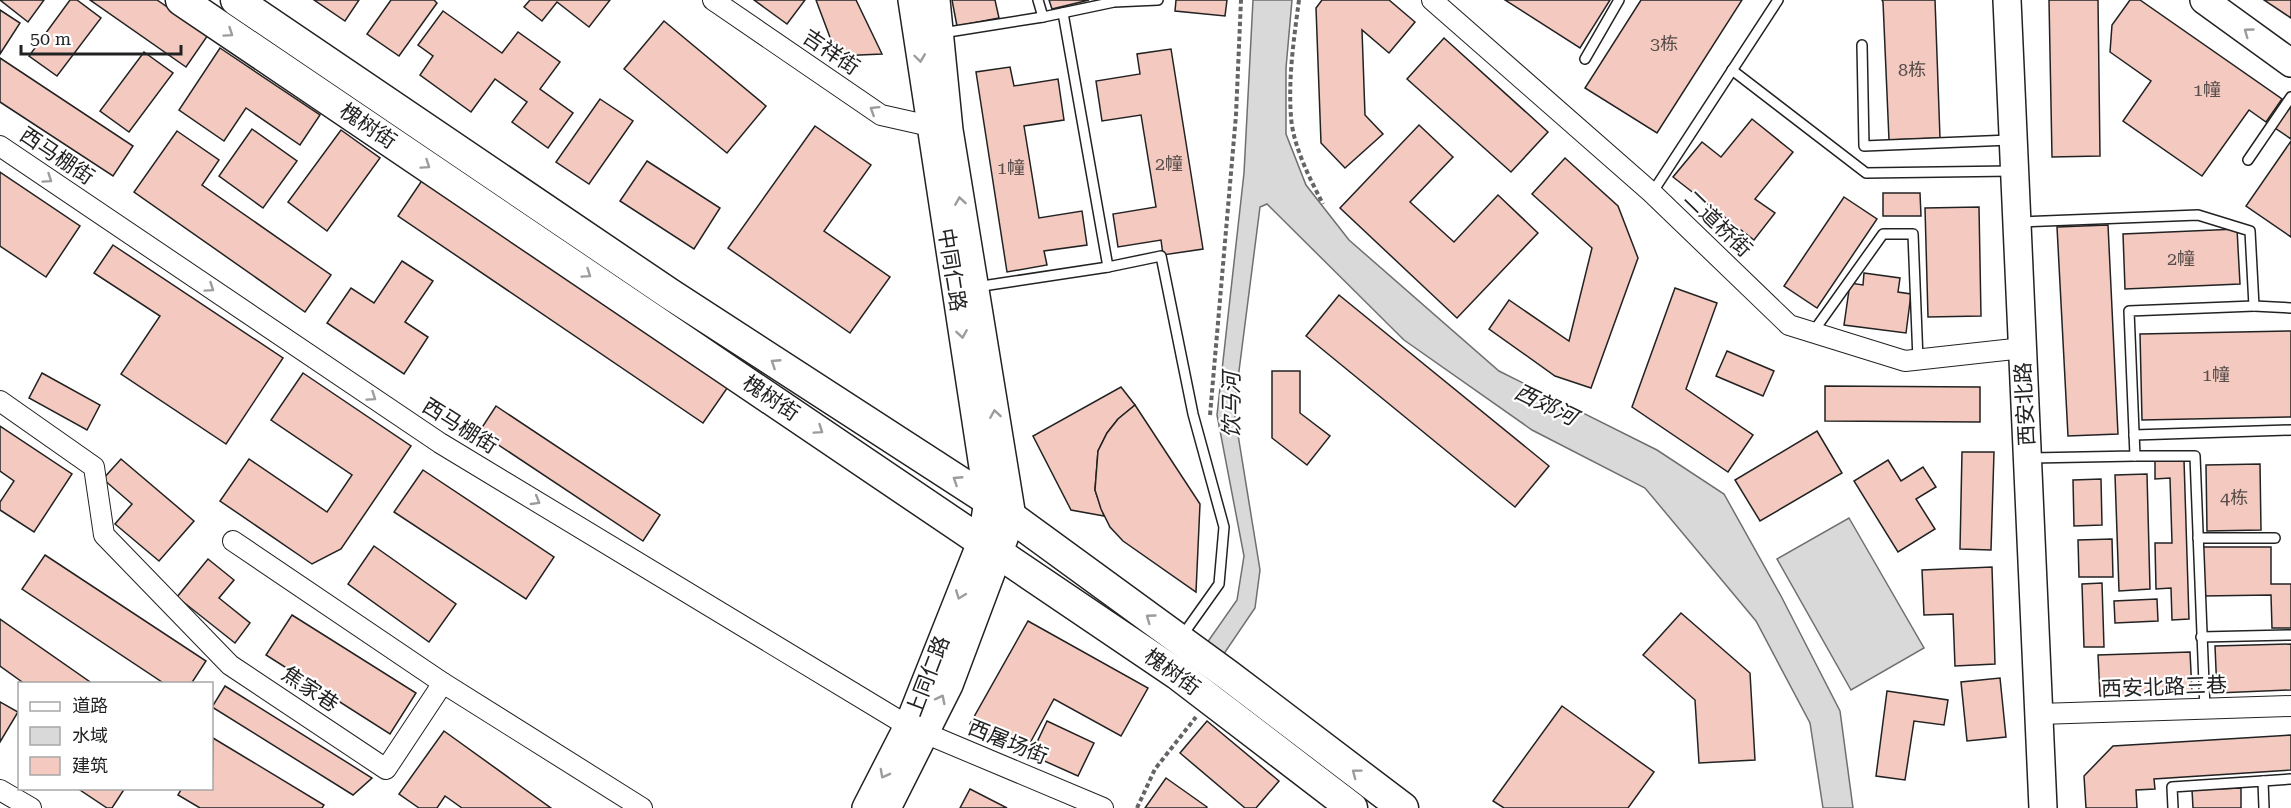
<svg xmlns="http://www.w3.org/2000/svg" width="2291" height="808" font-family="'Roboto Serif','Noto Sans SC',serif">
<rect width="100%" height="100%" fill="#fff"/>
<g fill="#d9d9d9" stroke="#6f6f6f" stroke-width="1.5">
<polygon points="1253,0 1292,0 1286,68 1286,134 1306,185 1349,240 1499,371 1657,450 1724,494 1781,596 1840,711 1853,808 1823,808 1810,723 1756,621 1645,488 1532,430 1404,340 1267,204 1260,207 1234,410 1260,570 1255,608 1219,661 1202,650 1237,600 1244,556 1217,415 1244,173"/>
<polygon points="1849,518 1924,648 1851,690 1777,559"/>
</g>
<g fill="#f3c9c0" stroke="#222" stroke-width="1.5">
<polygon points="0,0 44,0 28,22"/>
<polygon points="70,0 77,0 101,18 57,76 29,56"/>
<polygon points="90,0 157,0 208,35 186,67"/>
<polygon points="314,0 359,0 345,21"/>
<polygon points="391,0 434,0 437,3 399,56 367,34"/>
<polygon points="530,0 610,0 589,27 557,2 542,21 524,7"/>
<polygon points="754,0 805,0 787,24"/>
<polygon points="816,0 856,0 882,54 837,56"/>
<polygon points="952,0 995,0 999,18 957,26"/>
<polygon points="1049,0 1089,0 1052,9"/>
<polygon points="1176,0 1227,0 1225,16 1175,11"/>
<polygon points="1322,0 1389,0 1415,22 1389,53 1362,30 1365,115 1383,134 1345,168 1321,143 1316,8"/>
<polygon points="1505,0 1610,0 1580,48"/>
<polygon points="1641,0 1742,0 1657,133 1585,88"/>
<polygon points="1882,0 1935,0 1940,138 1889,140 1883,2"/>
<polygon points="2049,0 2098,0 2100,156 2052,157"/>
<polygon points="2130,0 2140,0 2282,99 2266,122 2249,110 2202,176 2123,121 2151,81 2110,52 2112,25"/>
<polygon points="2264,0 2291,0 2291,18"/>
<polygon points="0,10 20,23 0,54"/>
<polygon points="443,11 502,53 518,32 560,62 540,89 573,113 548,148 512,122 527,102 495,79 471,112 420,75 433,56 418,45"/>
<polygon points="664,21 766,106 727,153 624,69"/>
<polygon points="1444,38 1548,132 1511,172 1407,79"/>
<polygon points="220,48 320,115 300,145 246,108 224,141 179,110"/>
<polygon points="1171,49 1203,249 1163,255 1161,240 1118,247 1113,214 1156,207 1141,115 1102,121 1096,81 1140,74 1137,54"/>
<polygon points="144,52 173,73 129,132 100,111"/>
<polygon points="0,58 133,146 113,176 0,102"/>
<polygon points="1010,67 1014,86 1058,79 1064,120 1024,126 1039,218 1082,211 1087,245 1044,251 1047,265 1007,272 976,72"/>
<polygon points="600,99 633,121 589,184 556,162"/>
<polygon points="2291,105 2291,139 2275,128"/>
<polygon points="1752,119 1793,152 1755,199 1775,213 1754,240 1673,177 1702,142 1721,157"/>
<polygon points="1419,125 1453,157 1410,202 1454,242 1498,195 1538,233 1457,318 1340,208"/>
<polygon points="815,126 871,165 824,231 890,277 850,333 728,248"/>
<polygon points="252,129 297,161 263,208 219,176"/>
<polygon points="341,130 380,158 327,231 288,202"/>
<polygon points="177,131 219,160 202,185 331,275 305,312 134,192"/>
<polygon points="2291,141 2291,237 2246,206"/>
<polygon points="1565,158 1618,206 1638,258 1591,388 1555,376 1489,329 1509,300 1569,341 1592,248 1532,194"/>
<polygon points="647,161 720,208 694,249 620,201"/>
<polygon points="0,172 80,226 46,277 0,246"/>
<polygon points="425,176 730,384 703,423 398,216"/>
<polygon points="1883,193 1920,193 1921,216 1883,216"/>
<polygon points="1844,197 1877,219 1817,308 1784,286"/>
<polygon points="1979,207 1981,316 1928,317 1925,208"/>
<polygon points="2108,225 2118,434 2068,436 2057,227"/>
<polygon points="2237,229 2240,284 2125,289 2123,234"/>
<polygon points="113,245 283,358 226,444 121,374 160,316 94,273"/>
<polygon points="402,261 433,281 405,322 428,337 404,374 327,323 351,288 374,303"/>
<polygon points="1864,273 1900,278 1898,292 1911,294 1906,333 1844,325 1850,283 1863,285"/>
<polygon points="1675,288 1717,303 1686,389 1753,435 1728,472 1632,407"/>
<polygon points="1339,295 1549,466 1515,507 1306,336"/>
<polygon points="2291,331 2291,417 2142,420 2140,334"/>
<polygon points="1727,351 1774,371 1763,396 1716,376"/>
<polygon points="1272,371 1300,371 1300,413 1330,436 1307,465 1272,438"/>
<polygon points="42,373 100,405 87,430 29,398"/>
<polygon points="303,373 411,446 341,549 312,564 220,501 249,459 327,512 352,475 271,420"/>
<polygon points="1825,386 1980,387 1980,422 1825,421"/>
<polygon points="1121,387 1135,405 1118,419 1107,433 1098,451 1095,490 1104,516 1071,510 1033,436"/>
<polygon points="1135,405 1200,504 1196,592 1123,541 1110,527 1101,509 1095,490 1098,451 1107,433 1118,419"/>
<polygon points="496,406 660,515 643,541 479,432"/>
<polygon points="0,426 72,474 34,532 0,510 0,502 14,481 0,471"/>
<polygon points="1817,431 1842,473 1760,521 1735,480"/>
<polygon points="1962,452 1994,452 1991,550 1960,549"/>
<polygon points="121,459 194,521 159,561 115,524 132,504 103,479"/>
<polygon points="1888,460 1901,481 1923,467 1936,487 1916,499 1935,529 1898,552 1854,481"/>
<polygon points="2184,460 2189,619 2172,620 2171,588 2156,589 2155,543 2172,543 2170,478 2155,479 2155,461"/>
<polygon points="2260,464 2261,530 2207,531 2206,465"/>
<polygon points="423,470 554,557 526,599 394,512"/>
<polygon points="2147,474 2150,589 2119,591 2115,475"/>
<polygon points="2101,479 2102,525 2074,526 2073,480"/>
<polygon points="2112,539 2113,577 2079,577 2078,540"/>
<polygon points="374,546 456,604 429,642 348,584"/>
<polygon points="2203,547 2271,547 2271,584 2291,584 2291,628 2272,628 2271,595 2203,596"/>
<polygon points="45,555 206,661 191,684 165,684 22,589"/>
<polygon points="208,559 234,580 219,598 250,623 235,643 177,597"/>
<polygon points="1992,567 1995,664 1955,666 1953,614 1924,615 1922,570"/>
<polygon points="2102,583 2104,647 2084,647 2082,584"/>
<polygon points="2157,599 2158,621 2115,623 2114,601"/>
<polygon points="1681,613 1750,673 1755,760 1699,763 1695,700 1643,655"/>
<polygon points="292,615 416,693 390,734 266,655"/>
<polygon points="0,619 93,684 25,684 0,666"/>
<polygon points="1028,621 1148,688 1121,736 1054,699 1024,754 970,724"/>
<polygon points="2291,644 2291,690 2217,693 2215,646"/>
<polygon points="2190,652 2192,692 2100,696 2098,655"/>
<polygon points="2000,678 2006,737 1967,741 1961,682"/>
<polygon points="225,686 372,778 353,795 212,707"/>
<polygon points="1887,691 1948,700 1944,725 1914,721 1905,780 1876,776"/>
<polygon points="0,702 18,712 0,742"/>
<polygon points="1562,706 1654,772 1628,808 1504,808 1493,801"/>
<polygon points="1047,721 1094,743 1078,776 1031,755"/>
<polygon points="1207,721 1279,781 1256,808 1245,808 1180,753"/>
<polygon points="444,731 551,808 462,808 445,796 437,808 419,808 399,794"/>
<polygon points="2291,735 2291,770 2154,779 2155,789 2136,790 2137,808 2086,808 2084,776 2113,746"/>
<polygon points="213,738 324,805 322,808 200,808 178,795 182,788 212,788"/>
<polygon points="1166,778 1207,807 1206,808 1145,808"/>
<polygon points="77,788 125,788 112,808 107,808"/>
<polygon points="2241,788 2241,808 2193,808 2192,790"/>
<polygon points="970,789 1007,808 960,808"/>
</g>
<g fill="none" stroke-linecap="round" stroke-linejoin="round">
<defs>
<g id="lane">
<polyline points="1038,0 1043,17"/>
<polyline points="942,33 1043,17 1114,2 1158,0"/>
<polyline points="1862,45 1864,146 2010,140"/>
<polyline points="1585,59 1619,0"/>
<polyline points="1732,70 1866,173 2012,171"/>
<polyline points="2248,160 2291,97"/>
<polyline points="1652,193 1778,0"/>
<polyline points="2019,222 2198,215 2250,231 2254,306 2129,311 2135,456 2030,458"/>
<polyline points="1108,267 1161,256 1193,414 1224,527 1219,584 1182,636"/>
<polyline points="976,287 1108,267 1063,13"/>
<polyline points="2254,306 2291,308"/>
<polyline points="1813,332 1883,234 1913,234 1918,360"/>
<polyline points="2134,435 2291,430"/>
<polyline points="2135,456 2195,456 2205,709"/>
<polyline points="2198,538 2275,538"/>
<polyline points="2201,637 2291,635"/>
<polyline points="2263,781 2291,779"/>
<polyline points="2173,808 2172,787 2263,781 2264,808"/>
</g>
<g id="street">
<polyline points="713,0 881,115 930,126"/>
<polyline points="1432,0 1652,193 1789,325 1905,361 2023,348"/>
<polyline points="0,146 440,443 908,726 1103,808"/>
<polyline points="0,401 94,467 104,535 230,665 386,769 443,683 642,808"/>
<polyline points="233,541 443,683"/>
<polyline points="2039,714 2291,706"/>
<polyline points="0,790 31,808"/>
</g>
<g id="secondary">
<polyline points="2007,0 2043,808"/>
<polyline points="2204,0 2291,63"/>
<polyline points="866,808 908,726 982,540 988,500 912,0"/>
<polyline points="887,808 949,685 1012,517 949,130 936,0"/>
</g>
<g id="primary">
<polyline points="181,0 1177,674 1352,808"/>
<polyline points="236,0 670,294 988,500 1228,675 1403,808"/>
</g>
</defs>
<use href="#lane" stroke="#222" stroke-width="12"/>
<use href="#street" stroke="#222" stroke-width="22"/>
<use href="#secondary" stroke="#222" stroke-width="30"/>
<use href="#primary" stroke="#222" stroke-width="33"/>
<g stroke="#646464" stroke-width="4" stroke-dasharray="4.5 3" stroke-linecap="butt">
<path d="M1299 0C1294 38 1288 78 1291 117 1293 146 1310 179 1323 204"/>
<polyline points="1210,415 1236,115 1241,0"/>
<polyline points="1137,808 1155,769 1196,717"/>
</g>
<use href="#lane" stroke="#fff" stroke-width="9"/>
<use href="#street" stroke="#fff" stroke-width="20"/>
<use href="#secondary" stroke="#fff" stroke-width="27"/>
<use href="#primary" stroke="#fff" stroke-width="30"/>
</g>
<defs><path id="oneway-chevron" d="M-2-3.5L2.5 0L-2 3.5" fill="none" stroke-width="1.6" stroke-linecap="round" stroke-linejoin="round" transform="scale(1.5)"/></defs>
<g stroke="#9c9c9c">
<use href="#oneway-chevron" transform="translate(2248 32) rotate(-144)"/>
<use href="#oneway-chevron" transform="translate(229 33) rotate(34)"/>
<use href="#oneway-chevron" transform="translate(920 58) rotate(82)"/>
<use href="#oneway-chevron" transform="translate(874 110) rotate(-148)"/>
<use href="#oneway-chevron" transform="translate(426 165) rotate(34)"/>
<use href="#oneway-chevron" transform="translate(48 179) rotate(34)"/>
<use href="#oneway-chevron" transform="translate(960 201) rotate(-99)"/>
<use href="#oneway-chevron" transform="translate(587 274) rotate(34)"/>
<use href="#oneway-chevron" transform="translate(210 288) rotate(34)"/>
<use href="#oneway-chevron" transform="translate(962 334) rotate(81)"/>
<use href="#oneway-chevron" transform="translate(775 363) rotate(-147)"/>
<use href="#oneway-chevron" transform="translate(372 397) rotate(34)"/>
<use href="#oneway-chevron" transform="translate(995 414) rotate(-99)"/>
<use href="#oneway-chevron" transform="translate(819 430) rotate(34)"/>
<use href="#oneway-chevron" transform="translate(957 480) rotate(-147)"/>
<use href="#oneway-chevron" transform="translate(536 501) rotate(31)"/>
<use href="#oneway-chevron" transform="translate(960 595) rotate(111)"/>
<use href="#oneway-chevron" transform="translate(1150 618) rotate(-144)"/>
<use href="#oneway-chevron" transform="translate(941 699) rotate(-63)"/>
<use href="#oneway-chevron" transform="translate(1356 773) rotate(-143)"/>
<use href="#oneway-chevron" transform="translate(884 774) rotate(118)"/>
</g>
<g text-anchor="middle" stroke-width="4.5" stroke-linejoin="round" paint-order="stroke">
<g font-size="18" fill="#564c4a">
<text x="1664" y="50">3栋</text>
<text x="1912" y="76">8栋</text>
<text x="2207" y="96">1幢</text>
<text x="1169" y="170">2幢</text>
<text x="1011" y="174">1幢</text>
<text x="2181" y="265">2幢</text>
<text x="2216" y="381">1幢</text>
<text x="2234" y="504">4栋</text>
</g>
<g font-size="21" fill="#222" stroke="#fff">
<text transform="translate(831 52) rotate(34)" y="7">吉祥街</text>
<text transform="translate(368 126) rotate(34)" y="7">槐树街</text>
<text transform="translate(57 156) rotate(34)" y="7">西马棚街</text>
<text transform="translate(1718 224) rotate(44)" y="7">二道桥街</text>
<text transform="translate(952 270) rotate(81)" y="7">中同仁路</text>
<text transform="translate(771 398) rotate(34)" y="7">槐树街</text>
<text transform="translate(2025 404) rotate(-93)" y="7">西安北路</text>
<text transform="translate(460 426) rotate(32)" y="7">西马棚街</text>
<text transform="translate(1172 672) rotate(36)" y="7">槐树街</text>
<text transform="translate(928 676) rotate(-69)" y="7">上同仁路</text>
<text transform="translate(2164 687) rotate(-2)" y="7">西安北路三巷</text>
<text transform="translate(310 689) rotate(34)" y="7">焦家巷</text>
<text transform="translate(1008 742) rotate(22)" y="7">西屠场街</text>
</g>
<g font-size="22" font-style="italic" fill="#222" stroke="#fff">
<text transform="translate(1546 404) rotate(26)" y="8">西郊河</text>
<text transform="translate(1231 405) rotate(-90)" y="8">饮马河</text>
</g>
</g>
<rect x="18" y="682" width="195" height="108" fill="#ffffff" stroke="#a7a7a7" stroke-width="1.5"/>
<rect x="30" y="702" width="30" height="9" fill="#ffffff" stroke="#a7a7a7" stroke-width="1.5"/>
<text x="72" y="712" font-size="18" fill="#222222">道路</text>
<rect x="30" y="727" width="30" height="18" fill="#d9d9d9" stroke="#a7a7a7" stroke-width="1.5"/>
<text x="72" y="742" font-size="18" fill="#222222">水域</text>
<rect x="30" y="757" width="30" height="18" fill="#f3c9c0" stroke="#a7a7a7" stroke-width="1.5"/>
<text x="72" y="772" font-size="18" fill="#222222">建筑</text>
<path d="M21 45v9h160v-9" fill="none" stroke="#222222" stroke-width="3"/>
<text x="30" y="45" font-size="18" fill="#222222" stroke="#ffffff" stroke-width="4.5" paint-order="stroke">50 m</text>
</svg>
